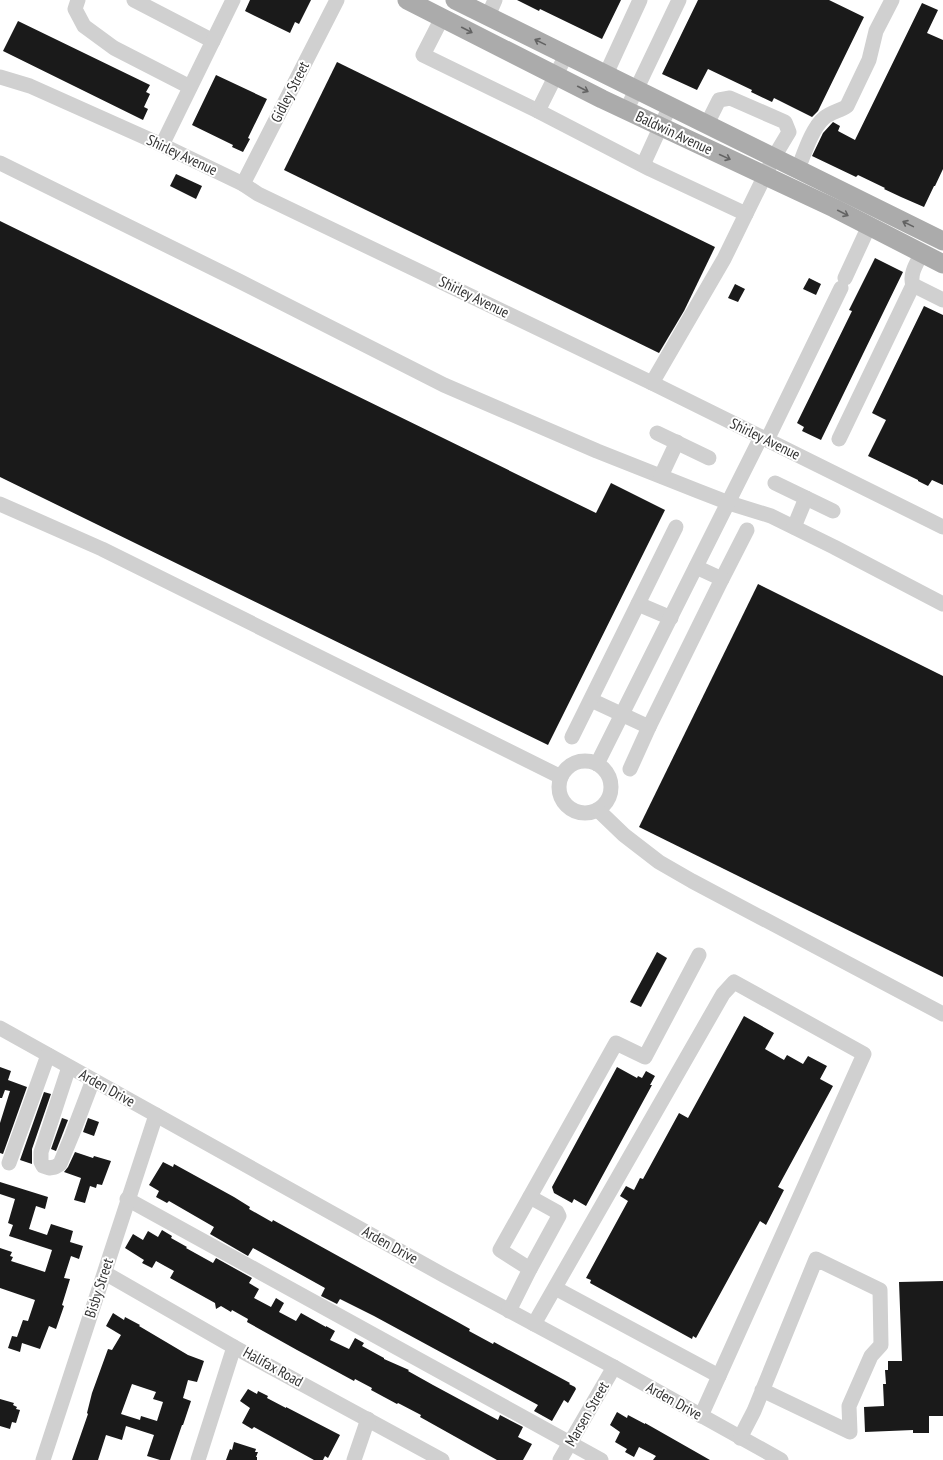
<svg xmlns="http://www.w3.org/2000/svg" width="943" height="1460" font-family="'PT Sans Narrow',sans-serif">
<rect width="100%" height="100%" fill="#fff"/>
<g fill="#1a1a1a" fill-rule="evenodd">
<polygon points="250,0 311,0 299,24 295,22 290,33 245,11"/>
<polygon points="517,0 621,0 602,39 540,9 539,11"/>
<polygon points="698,0 829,0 864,17 818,111 812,117 774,98 772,102 751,92 752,90 708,69 697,90 662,74"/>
<polygon points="922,3 938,10 927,33 943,40 943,169 935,186 934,186 924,207 901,197 884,189 885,188 858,175 856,177 812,156 823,133 833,122 840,126 838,131 855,140"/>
<polygon points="18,21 150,85 146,92 150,94 144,107 148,109 143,120 3,51"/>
<polygon points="337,62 715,247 684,311 659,353 284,170"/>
<polygon points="216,75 267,99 248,138 250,139 243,152 232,147 233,145 192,125"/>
<polygon points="176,174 202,186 196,199 170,186"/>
<polygon points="0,221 596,513 611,483 665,510 548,745 0,477"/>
<polygon points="875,258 903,272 821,440 802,431 804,427 797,423 852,311 849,310"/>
<polygon points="809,278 821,284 816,295 803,289"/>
<polygon points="735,284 745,289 738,302 728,298"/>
<polygon points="924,306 943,315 943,485 932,480 928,486 918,481 918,480 868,456 886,420 872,413"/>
<polygon points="758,584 943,676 943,977 639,827"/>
<polygon points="657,952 667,958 641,1007 630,1002"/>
<polygon points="744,1016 774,1033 765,1049 784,1060 787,1055 803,1064 808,1056 827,1066 820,1079 833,1086 778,1187 784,1190 766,1225 760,1221 696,1338 693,1336 692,1339 590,1283 591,1280 586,1278 628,1201 620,1196 626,1186 634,1190 640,1178 643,1179 679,1113 688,1118"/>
<polygon points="0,1067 11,1071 8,1080 27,1087 3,1154 0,1153 0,1123 10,1091 5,1090 2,1098 0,1098"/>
<polygon points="617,1067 637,1078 638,1076 642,1078 646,1071 655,1076 650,1085 652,1085 586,1206 574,1199 572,1203 554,1193 552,1187"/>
<polygon points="44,1092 51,1094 32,1149 32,1164 20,1160"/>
<polygon points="62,1118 68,1120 56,1151 51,1149"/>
<polygon points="88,1118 99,1122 94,1136 83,1132"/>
<polygon points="75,1152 93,1158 94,1156 111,1161 102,1185 97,1184 96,1188 90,1186 85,1203 74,1200 81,1178 64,1172 68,1167"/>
<polygon points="163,1162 173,1167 174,1164 234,1197 250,1207 249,1209 272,1222 273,1220 454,1320 470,1329 469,1331 493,1344 494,1342 570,1383 569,1384 575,1387 576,1389 568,1403 564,1400 552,1421 534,1411 538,1405 374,1316 340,1299 337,1304 321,1296 325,1288 253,1248 248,1256 210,1234 214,1227 169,1201 167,1203 156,1197 159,1191 149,1185"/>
<polygon points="0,1182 48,1197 45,1209 36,1206 29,1229 47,1235 51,1224 73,1231 70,1242 83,1246 79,1259 71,1256 64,1278 70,1279 62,1305 64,1306 56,1329 49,1326 40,1349 22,1343 20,1352 8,1348 12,1336 17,1337 23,1320 28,1321 35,1300 0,1288 0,1248 12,1252 10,1256 13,1257 11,1261 45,1272 52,1250 9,1236 13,1225 8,1223 15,1199 0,1194"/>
<polygon points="162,1230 172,1236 171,1238 187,1247 186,1248 213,1263 216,1258 252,1278 249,1283 259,1289 254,1298 271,1307 276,1298 284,1303 279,1312 296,1321 301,1313 326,1327 326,1326 335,1331 330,1340 349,1349 355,1338 364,1343 362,1346 384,1358 384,1359 409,1370 408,1371 433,1385 498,1420 500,1415 523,1427 518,1437 532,1444 523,1460 497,1460 488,1455 420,1417 421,1415 398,1403 397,1404 371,1390 372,1388 355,1379 354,1381 297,1350 247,1322 248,1319 232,1310 231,1312 221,1306 216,1309 215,1303 170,1278 174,1271 156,1261 152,1268 142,1263 144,1260 125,1248 133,1234 143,1240 148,1231 158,1237"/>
<polygon points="943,1281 943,1416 929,1416 929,1433 913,1433 913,1430 865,1432 864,1407 884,1406 883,1384 886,1384 885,1370 888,1370 888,1361 902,1361 899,1282"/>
<path d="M113 1313 124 1320 125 1317 140 1325 139 1326 188 1355 204 1361 197 1382 188 1380 183 1398 191 1401 183 1425H182L170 1460H160L147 1456 154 1435 126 1426 122 1440 106 1435 98 1460H72L88 1414 87 1413 92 1393 108 1349 112 1350 121 1335 106 1326ZM132 1384 156 1392 153 1399 163 1402 157 1421 141 1416 140 1420 121 1414Z"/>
<polygon points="248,1389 257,1394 258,1391 268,1396 267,1398 286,1408 286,1407 340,1435 328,1458 325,1456 323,1460 314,1460 254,1427 252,1429 242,1423 250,1408 240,1401"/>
<polygon points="0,1399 14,1403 13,1405 17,1407 16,1409 20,1410 16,1423 12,1422 10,1429 0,1426"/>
<polygon points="617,1412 627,1418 628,1415 645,1424 645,1423 710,1460 653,1460 656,1456 639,1447 634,1457 625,1452 627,1449 615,1442 620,1432 610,1425"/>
<polygon points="234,1442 256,1449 255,1452 258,1452 256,1457 257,1457 257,1460 226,1460 230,1449 232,1450"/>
</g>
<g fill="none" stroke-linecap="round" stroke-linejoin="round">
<g stroke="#d0d0d0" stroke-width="15">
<polyline points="78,0 75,9 84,26 114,48 190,87"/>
<polyline points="134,0 213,41"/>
<polyline points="488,16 495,0"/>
<polyline points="442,18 423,55 538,111 566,55"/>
<polyline points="606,74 640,0"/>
<polyline points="0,77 30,86 162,145 243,184 258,194 652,383 943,527"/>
<polyline points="538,111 650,169 746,214 774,157 789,132 785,122 730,98 719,100 707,124"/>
<polyline points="626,111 679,0"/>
<polyline points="162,145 233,0"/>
<polyline points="0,163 239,281 444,385 597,451 698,491 729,503 771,516 834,547 943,604"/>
<polyline points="643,165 670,106"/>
<path d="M798 169C804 154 812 128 824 118 831 112 840 111 847 106L869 60 876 31 892 0"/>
<polyline points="243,184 337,0"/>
<path d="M922 253C917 263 909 274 913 285L943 300"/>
<polyline points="845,278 869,226"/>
<polyline points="652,383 724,259 746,214"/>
<polyline points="657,433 709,458"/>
<polyline points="839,439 913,285"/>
<polyline points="767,440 841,288"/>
<polyline points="661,476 677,442"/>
<polyline points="775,483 833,511"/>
<polyline points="0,504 102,549 561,777"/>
<polyline points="794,527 806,498"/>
<polyline points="722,579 747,530"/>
<polyline points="638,604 671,618"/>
<polyline points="591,700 649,727 722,579 696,567"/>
<polyline points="572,737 676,527"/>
<circle cx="585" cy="787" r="26"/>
<polyline points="597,764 761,437"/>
<polyline points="630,769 649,727"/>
<polyline points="598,810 624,835 659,862 692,881 943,1014"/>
<polyline points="0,1028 445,1276 614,1367 781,1460"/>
<polyline points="69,1067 41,1152 41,1162 43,1166 49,1168 55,1167 60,1164 72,1135 93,1080"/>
<polyline points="9,1163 48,1055"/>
<polyline points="530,1197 557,1212 559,1216 530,1269"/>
<polyline points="127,1199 601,1460"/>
<polyline points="105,1273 234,1347 442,1460"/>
<polyline points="555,1288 719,1376"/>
<polyline points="509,1311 530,1269 500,1250 616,1043 645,1057 699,955"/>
<polyline points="534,1324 723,994 734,982 864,1054 701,1416"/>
<polyline points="740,1438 754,1411 816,1259 880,1290 881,1345 871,1356 849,1406 850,1432 762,1390"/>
<polyline points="43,1460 156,1115"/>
<polyline points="198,1460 234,1347"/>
<polyline points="354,1460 368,1419"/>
<polyline points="560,1460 614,1367"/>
</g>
<g stroke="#ababab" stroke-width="19">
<polyline points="407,0 602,99 834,208 943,264"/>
<polyline points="455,0 943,241"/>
</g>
</g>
<defs><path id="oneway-shaft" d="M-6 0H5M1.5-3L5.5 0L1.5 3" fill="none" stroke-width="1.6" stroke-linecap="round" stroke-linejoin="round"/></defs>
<g stroke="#636363">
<use href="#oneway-shaft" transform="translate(467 30) rotate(27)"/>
<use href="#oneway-shaft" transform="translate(540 42) rotate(-154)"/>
<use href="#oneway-shaft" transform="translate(583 89) rotate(27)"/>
<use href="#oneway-shaft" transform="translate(725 157) rotate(25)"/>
<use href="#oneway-shaft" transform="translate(843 213) rotate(27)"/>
<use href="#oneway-shaft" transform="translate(908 224) rotate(-154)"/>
</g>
<g text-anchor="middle" stroke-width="4" stroke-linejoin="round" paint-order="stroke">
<g font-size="15" fill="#333" stroke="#fff">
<text transform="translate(290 92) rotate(-63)" y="5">Gidley Street</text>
<text transform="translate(674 133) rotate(25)" y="5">Baldwin Avenue</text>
<text transform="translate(182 155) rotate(25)" y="5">Shirley Avenue</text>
<text transform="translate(474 297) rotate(26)" y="5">Shirley Avenue</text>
<text transform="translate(765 439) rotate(26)" y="5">Shirley Avenue</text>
<text transform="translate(107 1088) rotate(29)" y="5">Arden Drive</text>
<text transform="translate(390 1245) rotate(29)" y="5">Arden Drive</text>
<text transform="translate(99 1288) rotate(-72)" y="5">Bisby Street</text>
<text transform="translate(273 1367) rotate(29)" y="5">Halifax Road</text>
<text transform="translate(674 1401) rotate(29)" y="5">Arden Drive</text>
<text transform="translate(587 1414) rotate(-60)" y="5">Marsen Street</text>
</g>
</g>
</svg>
